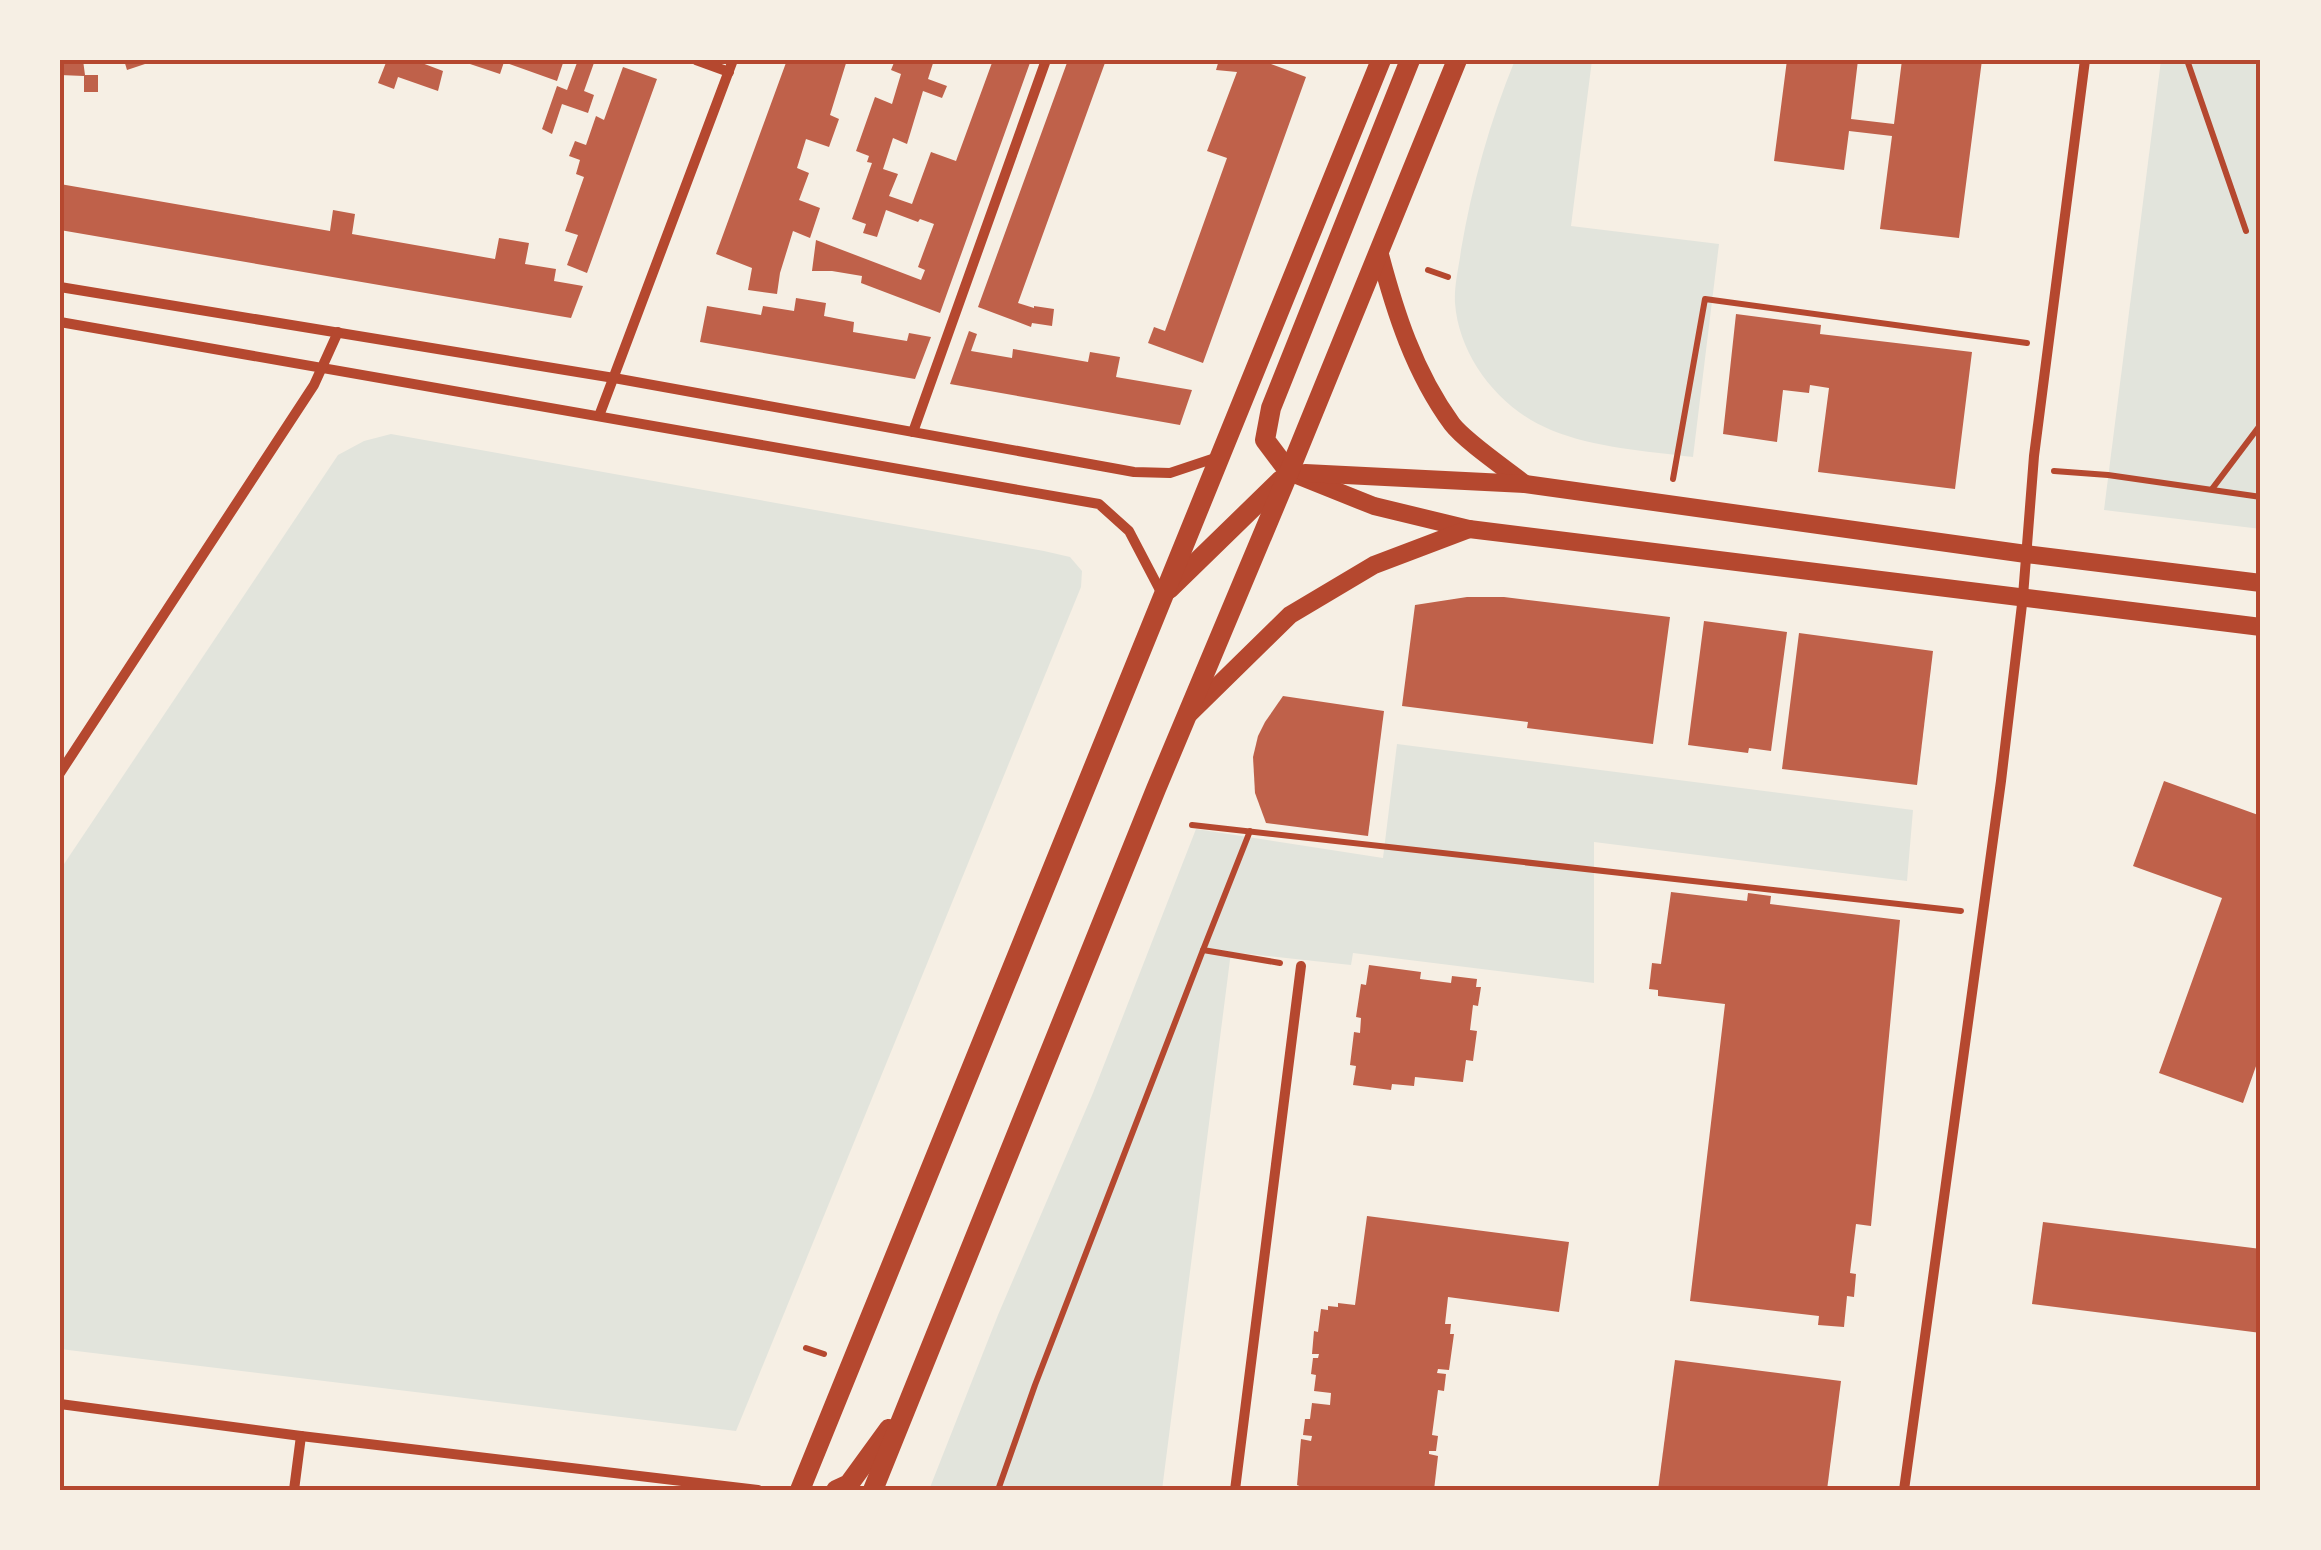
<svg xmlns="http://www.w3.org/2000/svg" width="2321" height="1550" font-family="Cabin,sans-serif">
<rect width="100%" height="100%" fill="#f6efe4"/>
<g fill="#e2e4dc">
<path d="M1515 60H1592L1571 226 1719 244 1693 457C1645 451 1595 448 1551 430 1501 410 1459 358 1455 303 1454 285 1459 267 1461 250 1472 185 1490 121 1515 60Z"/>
<polygon points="2161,60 2261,60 2261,529 2104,510"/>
<polygon points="391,434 1044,551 1070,557 1082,571 1081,587 736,1431 60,1349 60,870 338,455 364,441"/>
<polygon points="1397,744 1913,810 1907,881 1594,842 1594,983 1353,953 1351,965 1231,952 1162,1490 929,1490 998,1315 1093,1093 1196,829 1383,858"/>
</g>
<g fill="#bf614a">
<polygon points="60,60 83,60 85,75 98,75 98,92 84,92 84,76 60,75"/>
<polygon points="124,60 154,60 154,61 127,70"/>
<polygon points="387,60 414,60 443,71 438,91 398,77 394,89 378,83"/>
<polygon points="504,60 564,60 557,81 504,62 500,74 461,61"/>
<polygon points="578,60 595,60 584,91 594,95 588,113 562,104 552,134 542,129 557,86 567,90"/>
<polygon points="787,60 847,60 830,115 839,119 829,147 806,139 797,168 809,173 799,200 820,208 810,238 793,231 780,273 777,294 748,290 752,268 716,254"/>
<polygon points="895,60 934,60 928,79 947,86 942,98 923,91 907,144 893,138 883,169 898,174 889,196 912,204 931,152 956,161 993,60 1031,60 940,313 861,283 862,276 832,271 812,271 816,240 921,280 925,270 918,267 934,224 920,219 918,222 886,210 877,237 863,233 866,224 852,219 872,163 867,162 869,156 856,151 875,97 892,104 901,74 891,70"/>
<polygon points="1068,60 1106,60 1018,303 1034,308 1034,306 1054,309 1052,326 1032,323 1031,327 978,307"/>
<polygon points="1219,60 1271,60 1271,64 1306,77 1203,363 1148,343 1154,327 1165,331 1227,158 1207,151 1237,72 1216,70"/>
<polygon points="1787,60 1858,60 1851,119 1894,124 1902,60 1982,60 1959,238 1880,229 1892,136 1849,131 1844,170 1774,161"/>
<polygon points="623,67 657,79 587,273 567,265 578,235 565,231 584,177 576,174 580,160 569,156 575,141 586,145 596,116 604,120"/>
<polygon points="60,184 330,231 333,210 355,214 352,234 495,259 499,238 529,243 525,264 556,269 554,281 583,286 571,318 60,230"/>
<polygon points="796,298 826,303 824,316 854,322 853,332 907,341 909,333 931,337 915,379 700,342 707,306 761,315 763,306 794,311"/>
<polygon points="1736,314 1821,325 1820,334 1972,352 1955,489 1818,472 1829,388 1810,385 1809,393 1783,390 1777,442 1723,434"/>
<polygon points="969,331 977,334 971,351 1012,358 1013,349 1088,362 1090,352 1120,357 1116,377 1192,390 1180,425 950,384"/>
<polygon points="1467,597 1504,597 1670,617 1653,744 1527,728 1528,722 1402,706 1415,605"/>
<polygon points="1704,621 1787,632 1771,751 1749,748 1748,753 1688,745"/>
<polygon points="1799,633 1933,651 1917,785 1782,769"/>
<polygon points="1283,696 1384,711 1368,836 1266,823 1255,793 1253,757 1258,736 1265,722"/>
<polygon points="2164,781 2261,816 2261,1052 2243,1103 2159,1073 2222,898 2133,866"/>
<polygon points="1671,892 1747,901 1748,893 1771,896 1770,904 1900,920 1871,1226 1856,1224 1850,1273 1856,1274 1854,1297 1847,1296 1844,1327 1818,1325 1819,1316 1690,1301 1725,1004 1658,996 1658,990 1649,989 1652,963 1661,964"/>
<polygon points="1369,965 1421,972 1420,979 1451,983 1452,976 1477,979 1476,987 1481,987 1478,1006 1473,1005 1470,1030 1477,1031 1473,1061 1466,1060 1463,1082 1415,1077 1414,1086 1392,1084 1391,1090 1353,1085 1356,1066 1350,1065 1354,1032 1360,1033 1361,1018 1356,1017 1361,984 1366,985"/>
<polygon points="1367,1216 1569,1242 1559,1312 1448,1297 1445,1324 1451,1324 1450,1334 1454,1334 1449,1370 1438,1369 1437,1373 1446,1374 1444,1391 1438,1390 1432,1435 1438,1436 1436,1451 1429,1451 1429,1454 1438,1456 1434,1490 1309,1490 1297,1485 1301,1439 1311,1441 1312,1436 1303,1435 1305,1419 1310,1419 1312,1403 1330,1405 1331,1393 1314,1391 1316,1375 1311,1374 1313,1358 1318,1358 1319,1354 1312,1354 1314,1331 1318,1332 1321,1309 1328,1310 1328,1306 1338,1307 1338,1303 1355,1305"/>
<polygon points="2043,1222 2261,1249 2261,1333 2032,1304"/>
<polygon points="1675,1360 1841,1381 1827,1490 1658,1490"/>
</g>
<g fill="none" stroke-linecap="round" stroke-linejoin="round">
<g stroke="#b5482f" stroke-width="6">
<polyline points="2187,60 2246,231"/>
<polyline points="1428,270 1448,277"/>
<polyline points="2054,471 2108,475 2261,497"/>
<polyline points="1673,479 1705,299 2027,343"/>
<polyline points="2212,489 2261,424"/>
<polyline points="1192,825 1961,911"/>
<polyline points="1250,831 1203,950 1280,963"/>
<polyline points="806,1348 824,1354"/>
<polyline points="998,1490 1035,1385 1203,950"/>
</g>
<g stroke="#b5482f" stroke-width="10">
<polyline points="696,60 729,72"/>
<polyline points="60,287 614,378 1134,472 1170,473 1218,457"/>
<polyline points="60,322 1099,504 1129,531 1162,594"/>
<polyline points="599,416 733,60"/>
<polyline points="913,432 1046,60"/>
<polyline points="60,773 314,385 338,332"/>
<polyline points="60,1404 301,1436 758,1490"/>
<polyline points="294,1490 301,1436"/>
<polyline points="1235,1490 1301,966"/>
<polyline points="1904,1490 2001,781 2023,596 2034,456 2085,60"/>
</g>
<g stroke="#b5482f" stroke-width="18">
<path d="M1379 251C1395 312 1414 372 1452 424 1465 441 1506 469 1525 484"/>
<polyline points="1289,472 1374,506 1469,529 2261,627"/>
<polyline points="1305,473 1525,484 2026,554 2261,583"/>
<polyline points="1190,713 1290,615 1374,565 1469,529"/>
</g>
<g stroke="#b5482f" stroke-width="20">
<polyline points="1289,472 1265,440 1271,408 1410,60"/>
<polyline points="1169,589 1281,480"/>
<path d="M800 1490C990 1012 1188 537 1381 60"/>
<polyline points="836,1490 849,1484 889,1429"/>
<polyline points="873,1490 1156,789 1289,472 1457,60"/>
</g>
</g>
<rect width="2321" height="1550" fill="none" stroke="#f6efe4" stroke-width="125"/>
<rect x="62" y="62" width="2196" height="1426" fill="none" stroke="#b5482f" stroke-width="4"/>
</svg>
